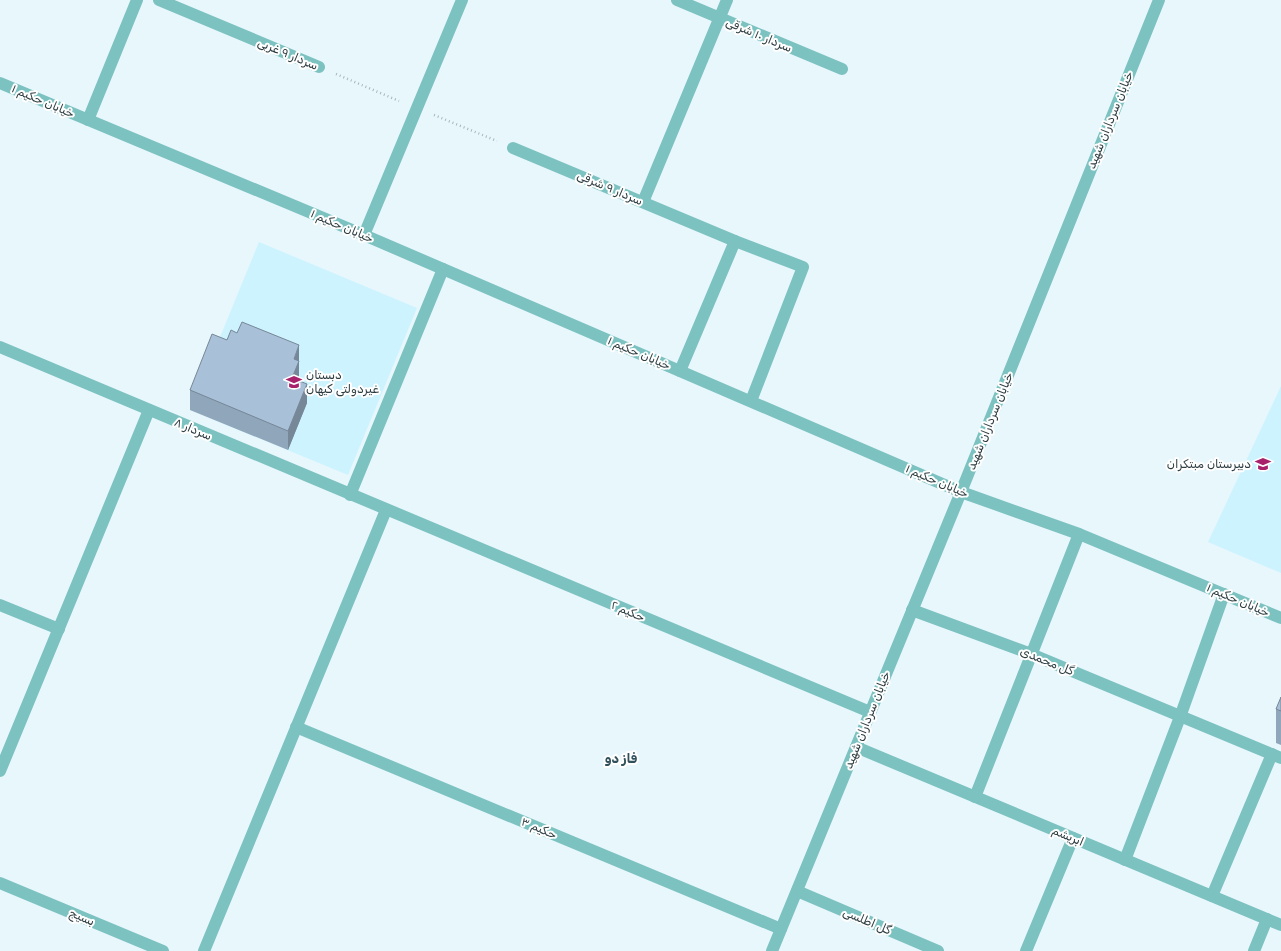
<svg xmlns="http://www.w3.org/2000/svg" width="1281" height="951" font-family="Rubik,'Noto Sans Arabic',sans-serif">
<rect width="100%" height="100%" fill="#e8f7fc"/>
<g fill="#cdf3ff">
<polygon points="259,242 417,308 348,475 190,410"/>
<polygon points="1281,386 1281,573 1208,542"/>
</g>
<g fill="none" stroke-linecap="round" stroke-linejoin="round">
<g stroke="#a7b6bb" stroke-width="2.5" stroke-dasharray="1 3" stroke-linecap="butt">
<polyline points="336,74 399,101"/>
<polyline points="434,115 497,141"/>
</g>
<g stroke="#7cc2c0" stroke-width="12">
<polyline points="159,0 319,67"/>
<polyline points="677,0 842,69"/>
<polyline points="88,120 137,0"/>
<polyline points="513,148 735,241 803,267 751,401"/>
<polyline points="643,202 727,0"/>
<polyline points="364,235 462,0"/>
<polyline points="0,347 870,712"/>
<polyline points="680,371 735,241"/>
<polyline points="350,495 443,269"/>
<polyline points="0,605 59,629"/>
<polyline points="912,610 1031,654 1281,758"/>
<polyline points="296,727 781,929"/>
<polyline points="856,747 1281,925"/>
<polyline points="0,771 149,410"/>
<polyline points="975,797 1079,534"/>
<polyline points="1125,860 1180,717 1224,594"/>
<polyline points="0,883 163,951"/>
<polyline points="797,891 938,951"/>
<polyline points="1212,896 1272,754"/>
<polyline points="204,951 386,510"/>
<polyline points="1026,951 1073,838"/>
<polyline points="1254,951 1267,919"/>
</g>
<g stroke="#7cc2c0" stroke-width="12">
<polyline points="0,83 364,235 961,492 1079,534 1281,618"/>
<polyline points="772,951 961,492 1159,0"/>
</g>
</g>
<g fill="#90a6ba">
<polygon points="227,340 299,364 299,380 307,403 288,450 190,410 190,390"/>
<polygon points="1281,697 1281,745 1276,743 1276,709"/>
</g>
<g fill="#768797">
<polygon points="299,345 299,381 292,378 294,359"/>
<polygon points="307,384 307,403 288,450 288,431"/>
</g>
<g fill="#a8c1d8" stroke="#768797">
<polygon points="242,322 299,345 294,359 299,361 292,378 307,384 288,431 190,390 212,334 227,340 231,330 237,333"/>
<polygon points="1281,697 1281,711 1276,709"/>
</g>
<defs>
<symbol id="school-bare" viewBox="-9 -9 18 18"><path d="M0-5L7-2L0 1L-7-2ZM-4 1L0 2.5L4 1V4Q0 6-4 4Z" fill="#a7216b" stroke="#fff" stroke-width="2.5" paint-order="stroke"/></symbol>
</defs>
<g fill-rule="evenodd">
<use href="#school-bare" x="283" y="371" width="22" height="22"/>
<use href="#school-bare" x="1252" y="453" width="22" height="22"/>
</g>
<g text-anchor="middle" stroke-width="4" stroke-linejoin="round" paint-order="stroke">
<g font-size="12" fill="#2e3d42" stroke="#fff">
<text transform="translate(759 35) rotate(23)" y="4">سردار ۱۰ شرقی</text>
<text transform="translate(288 54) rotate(23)" y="4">سردار ۹ غربی</text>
<text transform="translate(43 101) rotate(23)" y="4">خیابان حکیم ۱</text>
<text transform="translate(1110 120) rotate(-68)" y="4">خیابان سرداران شهید</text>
<text transform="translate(610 188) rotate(23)" y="4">سردار ۹ شرقی</text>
<text transform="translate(342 226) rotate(23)" y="4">خیابان حکیم ۱</text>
<text transform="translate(639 353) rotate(23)" y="4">خیابان حکیم ۱</text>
<text transform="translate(990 421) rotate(-68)" y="4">خیابان سرداران شهید</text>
<text transform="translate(193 429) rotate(23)" y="4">سردار ۸</text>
<text transform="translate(937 481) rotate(23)" y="4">خیابان حکیم ۱</text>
<text transform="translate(1238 600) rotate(23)" y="4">خیابان حکیم ۱</text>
<text transform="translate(628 611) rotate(23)" y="4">حکیم ۲</text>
<text transform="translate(1047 661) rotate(22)" y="4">گل محمدی</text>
<text transform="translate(867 720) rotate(-68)" y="4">خیابان سرداران شهید</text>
<text transform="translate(539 828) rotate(23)" y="4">حکیم ۳</text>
<text transform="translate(1068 836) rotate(23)" y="4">ابریشم</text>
<text transform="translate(82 917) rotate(23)" y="4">بسیج</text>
<text transform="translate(867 921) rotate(23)" y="4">گل اطلسی</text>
</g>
<g font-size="12" fill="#2e3d42" stroke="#fff" text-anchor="start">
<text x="306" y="379">دبستان<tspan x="306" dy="14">غیردولتی کیهان</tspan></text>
<text x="1251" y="468" text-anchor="end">دبیرستان مبتکران</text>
</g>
<g font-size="13" font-weight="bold" fill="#30515b" stroke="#fff">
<text x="621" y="763">فاز دو</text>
</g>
</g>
</svg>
